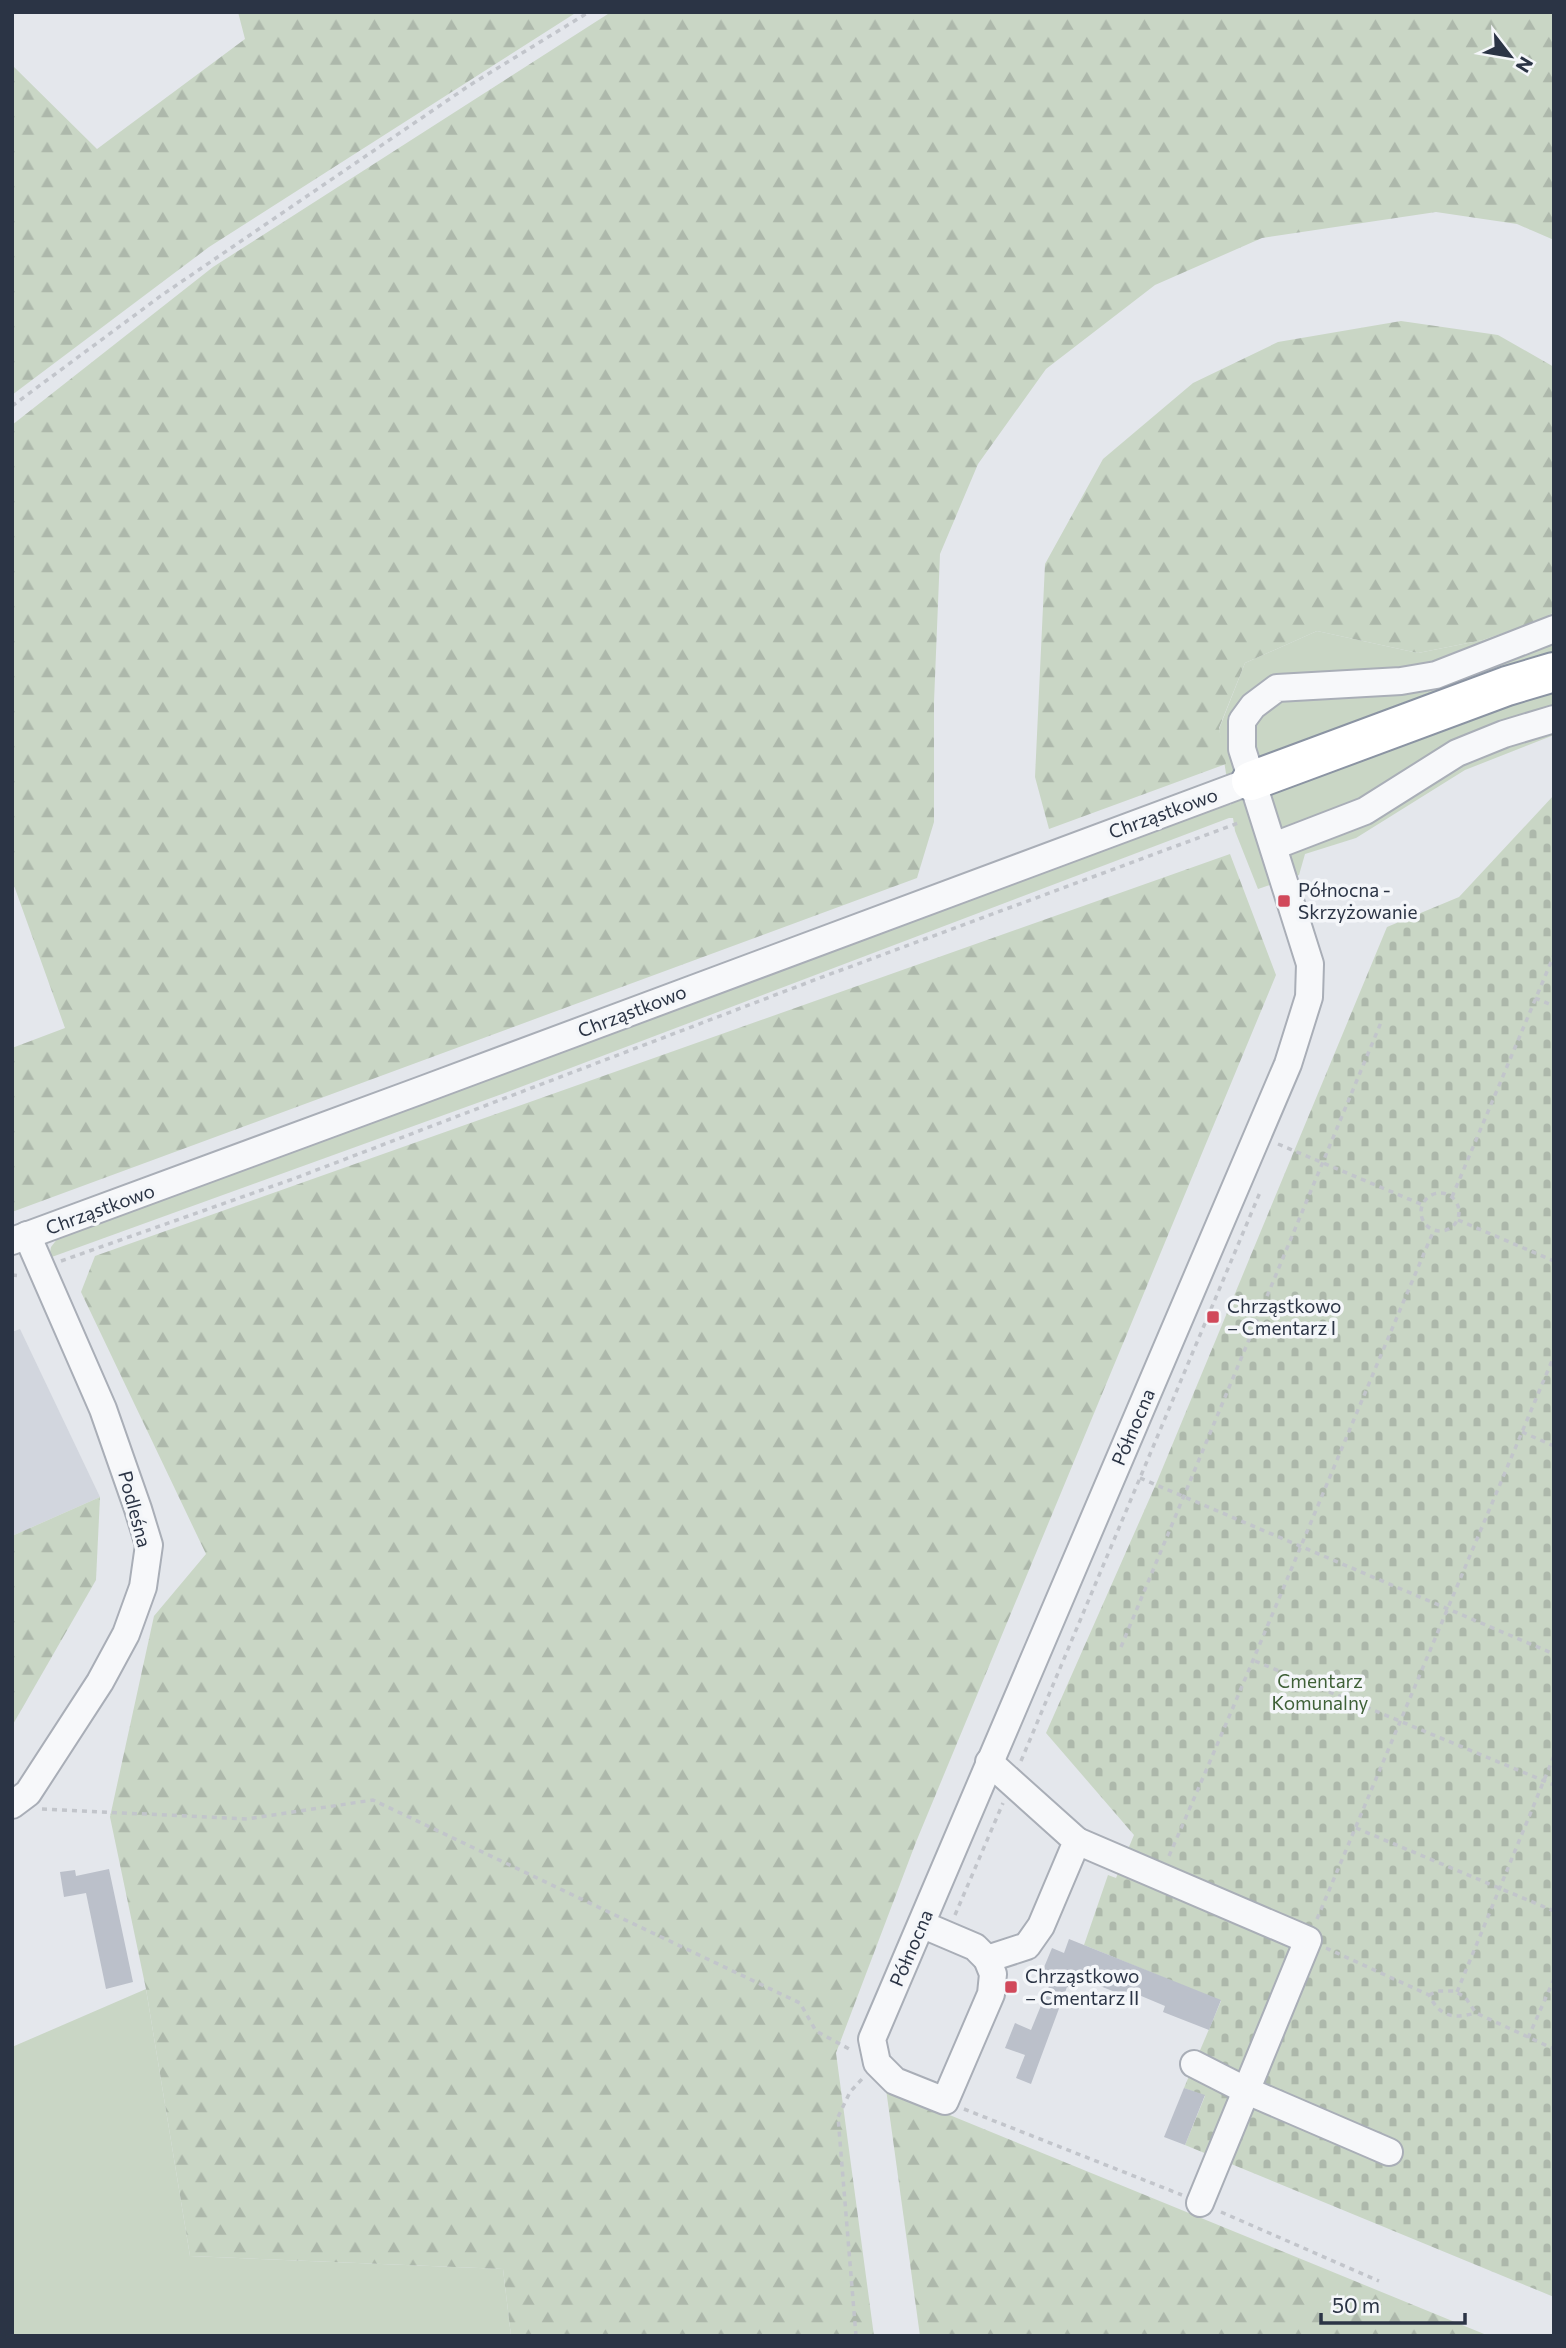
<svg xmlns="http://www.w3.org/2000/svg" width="1566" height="2348" font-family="Commissioner,sans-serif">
<defs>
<pattern id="forest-firs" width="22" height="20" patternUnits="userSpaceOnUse" patternTransform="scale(1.75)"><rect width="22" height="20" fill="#c9d6c5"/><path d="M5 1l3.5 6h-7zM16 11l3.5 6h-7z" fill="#adb8ab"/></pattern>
<pattern id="cemetery-stones" width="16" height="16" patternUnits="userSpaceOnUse" patternTransform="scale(1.75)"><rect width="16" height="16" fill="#c9d6c5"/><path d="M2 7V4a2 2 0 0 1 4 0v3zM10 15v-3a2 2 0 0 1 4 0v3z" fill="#adb8ab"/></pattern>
</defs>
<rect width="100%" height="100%" fill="#e4e7ec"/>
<polygon fill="#d2d6de" points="20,1329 100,1497 12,1536 12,1332"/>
<g fill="#c9d6c5">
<polygon points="1554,612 1554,735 1465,770 1356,838 1305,854 1299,875 1258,889 1235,831 1233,818 1229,818 502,1094 49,1258 51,1247 61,1234 1218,804 1231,805 1219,729 1245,663 1317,631 1418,653 1483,640 1541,620"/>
<polygon points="146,1989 190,2256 503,2269 511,2336 12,2336 12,2047"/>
</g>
<g fill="url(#forest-firs)">
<polygon points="238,12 577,12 209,247 12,395 12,65 97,149 245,39"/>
<polygon points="611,12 1554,12 1554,240 1517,224 1436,212 1262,238 1155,285 1046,369 978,464 940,554 934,702 934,822 917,878 12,1212 12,1048 65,1028 12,880 12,425 213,267"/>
<polygon points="1401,321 1498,335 1554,367 1554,612 1541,620 1483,640 1418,653 1317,631 1245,663 1219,728 1226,764 1049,829 1035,777 1045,564 1103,459 1193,383 1278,342"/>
<polygon points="1230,854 1276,975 916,1842 836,2053 874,2336 511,2336 503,2269 190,2256 146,1989 110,1817 154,1616 206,1554 81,1292 95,1256"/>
<polygon points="100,1497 96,1580 12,1726 12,1536"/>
<polygon points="886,2089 1489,2336 920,2336"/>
</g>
<polygon fill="url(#cemetery-stones)" points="1554,795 1554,2297 1185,2145 1205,2096 1184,2088 1221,2001 1084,1945 1108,1875 1116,1878 1134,1835 1046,1733 1156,1484 1387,927 1459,897"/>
<g fill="#bbc0ca">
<polygon points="109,1869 133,1982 106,1989 86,1893 64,1897 60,1872 75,1870 76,1876"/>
<polygon points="1069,1939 1221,2000 1209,2030 1163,2012 1165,2006 1127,1990 1125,1996 1075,1976 1070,1988 1067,1987 1031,2084 1016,2078 1025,2055 1005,2048 1015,2023 1031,2030 1051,1981 1040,1977 1052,1948 1064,1953"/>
<polygon points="1184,2088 1205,2095 1185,2145 1164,2137"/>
</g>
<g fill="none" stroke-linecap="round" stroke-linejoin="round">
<defs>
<g id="minor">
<polyline points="1274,846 1365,811 1457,753 1504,734 1554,719"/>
<polyline points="12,1241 419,1091 1251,781"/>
<polyline points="12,1805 28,1793 100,1682 126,1634 143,1587 149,1545 138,1509 103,1409 27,1235"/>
<polyline points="1077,1841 1308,1940 1200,2203"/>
<polyline points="921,1924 975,1947 987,1959 993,1974 991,1994 945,2101 895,2081 877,2063 872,2039 1288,1064 1309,997 1310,964 1242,749 1242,721 1253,706 1277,688 1401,681 1436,675 1554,629"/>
<polyline points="987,1959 1027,1946 1041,1926 1077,1841 989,1762"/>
<polyline points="1194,2064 1245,2090 1389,2152"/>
</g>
<polyline id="highway" points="1251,781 1507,686 1554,672"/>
</defs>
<use href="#minor" stroke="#a9aeb7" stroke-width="30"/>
<use href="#highway" stroke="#8b94a3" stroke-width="42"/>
<g stroke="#c2c5cb" stroke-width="3.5" stroke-dasharray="5 5" stroke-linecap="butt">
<polyline points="12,406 162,295 470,85 589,12"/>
<polyline points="1535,998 1554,1006"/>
<polyline points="1278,1144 1423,1205"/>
<circle cx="1440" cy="1212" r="19"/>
<polyline points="1452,1197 1554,955"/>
<polyline points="1458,1220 1554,1261"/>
<polyline points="61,1261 293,1179 817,979 1241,822"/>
<polyline points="12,1275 21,1276"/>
<polyline points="1522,1432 1554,1446"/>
<polyline points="1140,1478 1554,1654"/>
<polyline points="1121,1647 1382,1020"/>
<polyline points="1255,1661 1554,1785"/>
<polyline points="1021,1761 1261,1190"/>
<polyline points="42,1809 247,1819 373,1800 800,2003 816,2031 851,2050"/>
<polyline points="1356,1828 1554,1911"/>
<path d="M1169 1856C1260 1648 1345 1438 1434 1230"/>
<polyline points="955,1915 1003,1803"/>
<polyline points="1317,1919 1554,1356"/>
<path d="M1326 1948 1429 1995C1440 2017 1453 2019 1476 2013"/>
<polyline points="1457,1992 1554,1756"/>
<polyline points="1429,1995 1438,1991 1454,1991 1465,1997 1476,2013 1554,2049"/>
<polyline points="1528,2038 1554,1979"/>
<polyline points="964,2109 1182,2195"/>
<polyline points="1221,2212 1379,2281"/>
<polyline points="856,2336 838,2117 850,2092 862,2079"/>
</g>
<use href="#minor" stroke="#f7f8fa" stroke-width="26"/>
<use href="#highway" stroke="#fff" stroke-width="38"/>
</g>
<g fill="#d1495b" stroke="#f4f6f9" stroke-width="2.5">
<rect x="1277" y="894" width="14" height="14" rx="3.5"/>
<rect x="1206" y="1310" width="14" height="14" rx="3.5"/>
<rect x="1004" y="1980" width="14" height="14" rx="3.5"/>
</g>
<g text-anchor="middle" stroke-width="7" stroke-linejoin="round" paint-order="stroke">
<g font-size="19" fill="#2b3445" stroke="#f4f6f9">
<text transform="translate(1163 813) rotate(-20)" y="7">Chrząstkowo</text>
<text transform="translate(632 1011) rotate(-21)" y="7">Chrząstkowo</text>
<text transform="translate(100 1209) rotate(-20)" y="7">Chrząstkowo</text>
<text transform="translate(1133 1427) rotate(-67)" y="7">Północna</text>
<text transform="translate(135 1509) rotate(75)" y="7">Podleśna</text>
<text transform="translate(911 1948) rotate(-67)" y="7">Północna</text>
</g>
<g font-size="19" fill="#2b3445" stroke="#f4f6f9" text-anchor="start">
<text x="1298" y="897">Północna -<tspan x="1298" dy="22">Skrzyżowanie</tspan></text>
<text x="1227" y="1313">Chrząstkowo<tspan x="1227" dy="22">– Cmentarz I</tspan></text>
<text x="1025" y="1983">Chrząstkowo<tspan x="1025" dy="22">– Cmentarz II</tspan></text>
</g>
<g font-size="19" fill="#3f6138" stroke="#f4f6f9">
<text x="1320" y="1688">Cmentarz<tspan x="1320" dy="22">Komunalny</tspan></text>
</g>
</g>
<rect width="1566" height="2348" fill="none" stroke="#2b3445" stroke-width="28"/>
<g transform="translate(1510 56) rotate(121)" stroke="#f4f6f9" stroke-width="5" paint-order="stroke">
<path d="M0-5L12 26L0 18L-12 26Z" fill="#2b3445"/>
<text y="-10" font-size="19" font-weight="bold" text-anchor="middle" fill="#2b3445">N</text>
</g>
<path d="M1321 2313v10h144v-10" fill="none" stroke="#2b3445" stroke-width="3.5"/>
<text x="1332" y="2313" font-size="21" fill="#2b3445" stroke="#f4f6f9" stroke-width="5" paint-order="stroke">50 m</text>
</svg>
